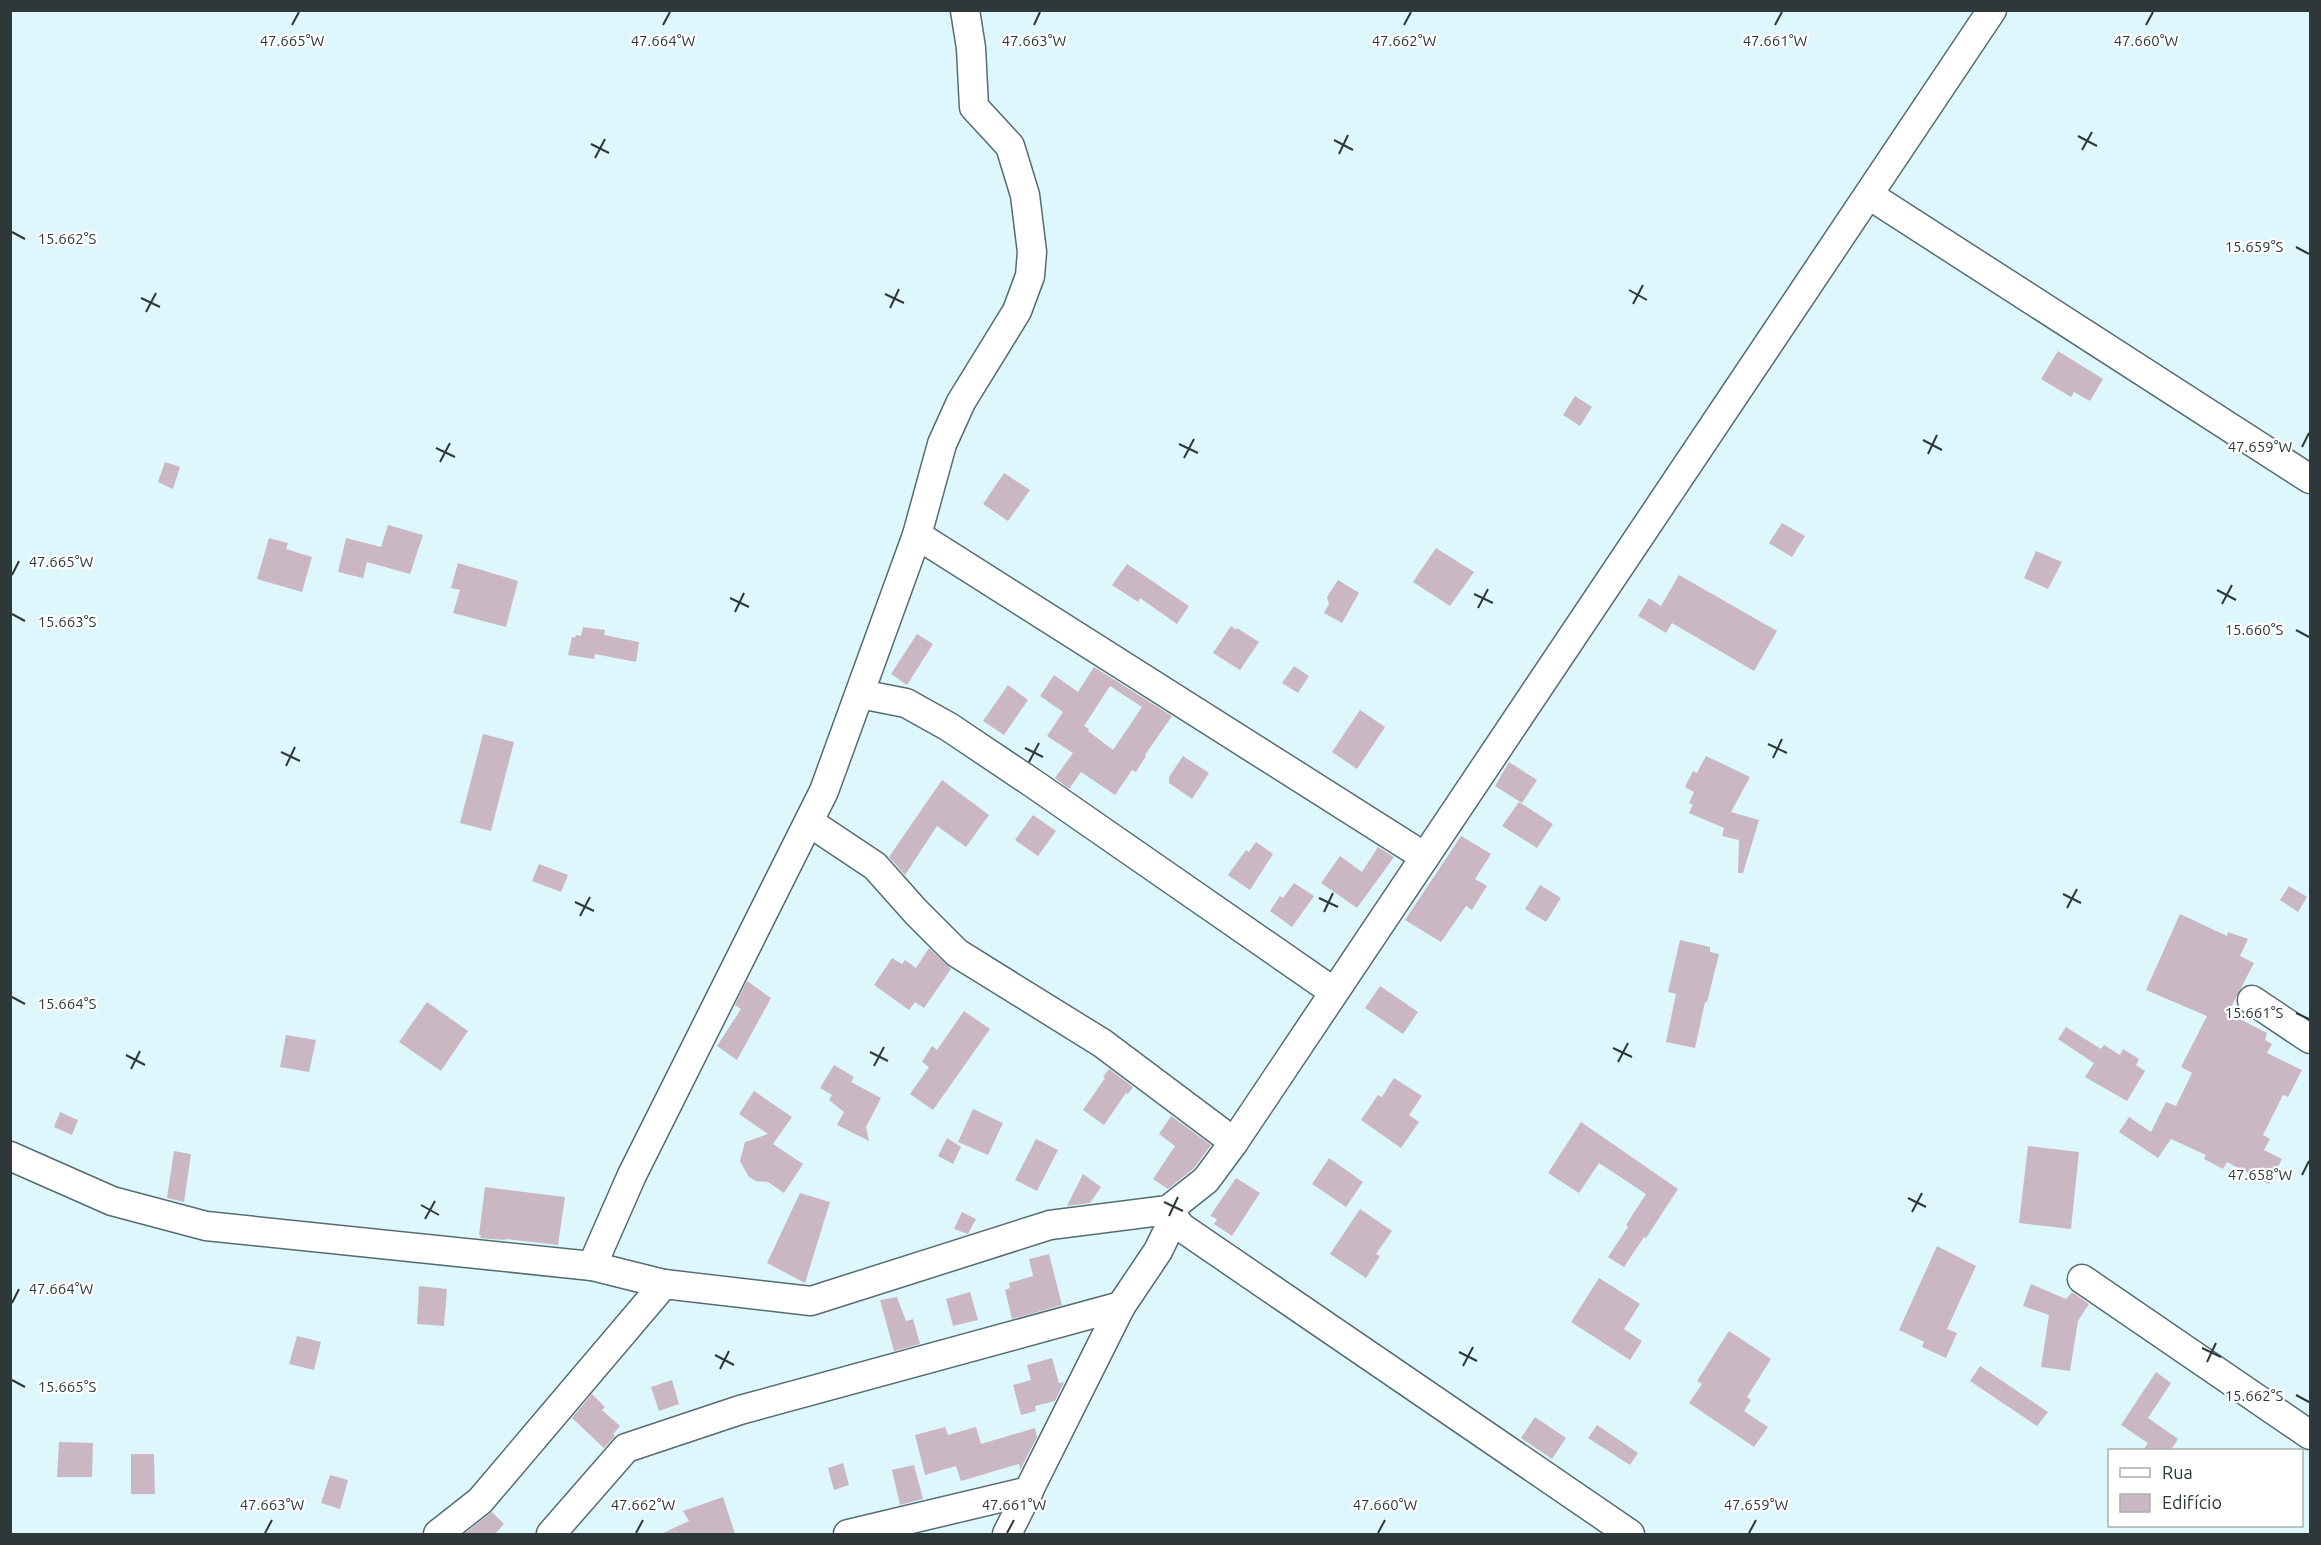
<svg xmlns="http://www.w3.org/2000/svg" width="2321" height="1545" font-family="Ubuntu,sans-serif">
<rect width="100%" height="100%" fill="#ddf7fd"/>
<g fill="#cbb7c3" fill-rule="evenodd">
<polygon points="2058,351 2103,379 2090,401 2074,392 2071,397 2041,379"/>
<polygon points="1575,396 1592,407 1580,426 1563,415"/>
<polygon points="165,462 180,467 173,489 158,482"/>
<polygon points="1004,473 1030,490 1008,521 983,504"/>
<polygon points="1782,523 1805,536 1792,557 1769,543"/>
<polygon points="388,525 423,535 410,574 367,562 363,578 338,572 346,538 381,547"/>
<polygon points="269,538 288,543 286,549 312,557 302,592 257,579"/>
<polygon points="1436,548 1474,572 1450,606 1413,582"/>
<polygon points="2036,551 2062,562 2048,589 2024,578"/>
<polygon points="458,563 518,581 506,627 453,613 460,590 451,588"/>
<polygon points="1127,564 1189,606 1177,624 1140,598 1138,602 1112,585"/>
<polygon points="1679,575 1777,631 1754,671 1672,623 1666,633 1638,616 1649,598 1661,606"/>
<polygon points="1338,580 1359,593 1342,623 1324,613 1329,604 1327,597"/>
<polygon points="1231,626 1236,630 1237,628 1259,642 1240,670 1213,653"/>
<polygon points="583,627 605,630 604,635 639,642 636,662 595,654 594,659 568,655 572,637 575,638 576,635 581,636"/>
<polygon points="917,634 933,644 907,685 891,674"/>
<polygon points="1294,666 1309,676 1298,693 1282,683"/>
<path d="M1094 667 1172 716 1145 755 1146 756 1136 772 1132 770 1115 795 1081 772 1069 789 1055 778 1073 753 1047 736 1063 712 1040 696 1054 675 1078 692ZM1110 686 1142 707 1113 750 1088 731 1089 729 1084 726Z"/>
<polygon points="1008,685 1028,700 1004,735 983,721"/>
<polygon points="1360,710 1385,727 1357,769 1332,752"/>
<polygon points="483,734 514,742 491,831 460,823"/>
<polygon points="1183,756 1209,773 1192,799 1169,783 1169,777"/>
<polygon points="1706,756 1750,777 1731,812 1759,820 1743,873 1738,873 1739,840 1722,836 1724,828 1689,813 1693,805 1689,803 1694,792 1685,787 1693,771 1697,773"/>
<polygon points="1509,762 1537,780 1522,803 1495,786"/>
<polygon points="942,780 989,815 966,847 937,826 905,875 889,857"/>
<polygon points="1519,802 1553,824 1537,848 1502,826"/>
<polygon points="1033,815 1056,831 1038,856 1015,840"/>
<polygon points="1461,836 1491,854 1475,879 1487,886 1472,910 1466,906 1441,942 1405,920"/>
<polygon points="1256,842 1273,854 1250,890 1228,875 1246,850 1249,852"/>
<polygon points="1378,847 1394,857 1357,908 1321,883 1340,856 1362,872"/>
<polygon points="539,864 568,875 561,892 532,881"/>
<polygon points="1294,883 1314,896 1292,927 1270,911 1280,896 1283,898"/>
<polygon points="1540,885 1561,898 1546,922 1525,909"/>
<polygon points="2289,886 2307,897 2298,912 2280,900"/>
<polygon points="2180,914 2227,936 2228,932 2248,939 2240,956 2254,963 2228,1013 2267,1033 2265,1040 2272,1044 2267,1053 2302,1070 2288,1097 2283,1095 2263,1135 2270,1139 2264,1150 2282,1159 2269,1184 2227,1162 2223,1169 2204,1159 2206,1155 2171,1139 2158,1158 2119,1132 2129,1117 2151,1132 2166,1102 2176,1106 2192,1073 2181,1067 2207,1016 2146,990"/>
<polygon points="1680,940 1710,947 1710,952 1719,954 1707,1002 1705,1002 1695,1048 1666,1042 1676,994 1668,992"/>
<polygon points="929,948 951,969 924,1008 915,1002 909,1010 874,985 892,958 902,964 905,960 916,968"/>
<polygon points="747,981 771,998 737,1060 717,1046 741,1009 735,1005"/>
<polygon points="1380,986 1418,1012 1403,1034 1365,1008"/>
<polygon points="427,1002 468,1031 441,1071 399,1042"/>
<polygon points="964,1011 990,1029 933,1110 910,1094 929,1067 922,1062 932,1046 937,1050"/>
<polygon points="2066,1027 2101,1049 2104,1045 2120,1055 2123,1049 2139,1059 2136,1065 2145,1071 2127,1101 2085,1077 2094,1063 2058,1039"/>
<polygon points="286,1035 316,1040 309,1072 280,1067"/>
<polygon points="834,1065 854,1077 851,1082 881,1098 866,1127 869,1141 837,1125 844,1112 829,1100 832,1095 820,1088"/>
<polygon points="1109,1069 1133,1087 1128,1094 1126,1093 1104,1125 1083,1110 1105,1078 1103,1077"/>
<polygon points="1394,1078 1422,1096 1409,1115 1419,1122 1401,1148 1361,1120 1378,1095 1382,1097"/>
<polygon points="754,1091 792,1117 773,1144 803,1164 784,1193 768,1182 756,1181 749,1177 740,1161 745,1142 768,1134 739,1114"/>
<polygon points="973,1109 1003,1123 988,1155 958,1142"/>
<polygon points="60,1112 78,1120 72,1135 54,1127"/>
<polygon points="1171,1116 1211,1145 1194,1168 1168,1189 1153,1179 1175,1146 1159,1134"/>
<polygon points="1581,1122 1678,1189 1646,1238 1644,1237 1624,1267 1608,1257 1628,1227 1626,1225 1646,1194 1599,1163 1579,1193 1548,1173"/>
<polygon points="947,1138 961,1147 953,1164 938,1156"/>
<polygon points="1036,1139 1058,1150 1037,1191 1015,1180"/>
<polygon points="2028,1146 2079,1152 2071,1229 2019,1223"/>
<polygon points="174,1151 191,1154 184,1202 167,1198"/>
<polygon points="1329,1158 1363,1182 1346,1207 1312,1184"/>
<polygon points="1083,1174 1101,1187 1090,1203 1067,1206"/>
<polygon points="1236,1178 1260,1193 1232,1236 1214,1224 1217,1219 1210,1216"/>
<polygon points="485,1187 565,1197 558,1245 505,1239 505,1240 480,1238 481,1235 479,1235"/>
<polygon points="800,1193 830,1202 805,1283 767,1263"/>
<polygon points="1360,1209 1392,1231 1376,1254 1380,1256 1366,1278 1330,1254"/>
<polygon points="962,1212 976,1219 968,1234 954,1229"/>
<polygon points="1937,1246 1976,1266 1947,1329 1957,1333 1946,1358 1922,1347 1924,1342 1899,1330"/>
<polygon points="1049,1254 1062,1305 1012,1319 1005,1290 1010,1288 1009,1283 1033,1276 1029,1259"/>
<polygon points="1599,1278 1640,1304 1624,1329 1642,1341 1630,1360 1571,1322"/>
<polygon points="2031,1284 2066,1299 2072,1292 2089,1304 2078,1321 2070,1371 2041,1367 2049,1315 2023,1306"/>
<polygon points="419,1286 447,1289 444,1326 417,1324"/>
<polygon points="970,1292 978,1320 953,1326 946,1299"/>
<polygon points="897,1297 906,1321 913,1319 920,1344 894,1351 880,1300"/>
<polygon points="1729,1331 1771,1359 1747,1397 1751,1400 1744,1411 1768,1427 1754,1447 1689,1403 1702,1384 1697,1381"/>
<polygon points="297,1336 321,1342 314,1370 289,1364"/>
<polygon points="1052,1358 1059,1383 1064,1382 1055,1401 1035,1406 1036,1411 1021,1415 1013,1385 1031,1380 1027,1365"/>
<polygon points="1980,1366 2048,1412 2037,1426 1970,1381"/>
<polygon points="2156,1372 2171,1383 2148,1418 2178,1439 2171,1450 2143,1450 2148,1443 2121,1425"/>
<polygon points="672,1380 679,1404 659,1411 651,1387"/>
<polygon points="592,1394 605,1407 602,1410 620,1426 613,1434 615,1436 604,1448 572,1418"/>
<polygon points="1535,1417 1566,1438 1552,1459 1521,1438"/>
<polygon points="1597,1425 1638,1453 1630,1465 1588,1438"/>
<polygon points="945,1427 948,1435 976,1427 981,1444 1035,1428 1037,1437 1020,1470 1019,1464 961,1481 956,1466 925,1475 915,1435"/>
<polygon points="59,1442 93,1443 92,1477 57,1477"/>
<polygon points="131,1454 154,1454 155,1494 131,1494"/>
<polygon points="843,1463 849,1485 834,1490 828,1468"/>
<polygon points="914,1465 923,1499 900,1505 892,1470"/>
<polygon points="330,1475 348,1480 340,1509 321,1503"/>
<polygon points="723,1497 735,1534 661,1534 689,1521 683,1511"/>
<polygon points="492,1512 504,1524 495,1534 464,1534"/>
</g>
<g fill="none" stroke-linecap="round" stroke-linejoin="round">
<defs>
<g id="minor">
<polyline points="1869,195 2310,479"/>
<polyline points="917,535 1425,857"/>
<polyline points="860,694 906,703 949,727 1034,784 1334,992"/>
<polyline points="809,822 875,866 916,912 957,953 1102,1043 1234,1142"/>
<polyline points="2252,1000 2310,1039"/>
<polyline points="10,1156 112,1201 206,1226 592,1266 664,1284 811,1301 1050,1225 1168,1210 1206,1180 1234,1142 1992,10"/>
<polyline points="1168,1210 1181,1227 1630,1534"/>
<polyline points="592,1266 632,1175 824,791 917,535 942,444 961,402 1017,311 1030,276 1032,252 1025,195 1010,146 974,107 971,48 965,10"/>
<polyline points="2082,1279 2310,1435"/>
<polyline points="438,1534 480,1501 664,1284"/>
<polyline points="551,1534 626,1448 740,1410 1121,1306"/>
<polyline points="848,1534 1029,1491"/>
<polyline points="1007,1534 1121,1306 1158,1251 1174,1218"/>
</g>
</defs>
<use href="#minor" stroke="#566c72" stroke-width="31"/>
<use href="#minor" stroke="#fff" stroke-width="28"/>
</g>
<path fill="none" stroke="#2e383a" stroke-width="2" d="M292 25 299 12M663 25 670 12M1034 25 1040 12M1404 25 1411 12M1775 25 1782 12M2146 25 2153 12M2078 136 2097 146M1334 140 1353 150M591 144 609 153M2082 150 2092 132M1339 154 1348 135M595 158 605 139M12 232 25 239M2296 247 2309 254M1629 290 1647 300M885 294 904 303M141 298 160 307M1633 304 1643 285M890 308 899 289M146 312 156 293M1923 440 1942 450M1179 444 1198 453M2302 447 2309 433M436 448 455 457M1928 454 1937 435M1184 458 1194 439M440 462 450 443M12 575 19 561M2217 590 2236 600M1474 594 1493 603M730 598 749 607M2222 604 2232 585M1478 608 1488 589M735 612 744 593M12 614 25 621M2296 630 2309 637M1768 744 1787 753M1025 748 1043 757M281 752 300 761M1773 758 1782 739M1029 762 1039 743M286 766 295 747M2063 894 2081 903M1319 898 1338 907M575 902 594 911M2067 908 2077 889M1324 912 1333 893M580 916 590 897M12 997 25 1004M2296 1013 2309 1019M1613 1048 1632 1057M870 1052 888 1061M126 1055 145 1065M1618 1062 1628 1043M874 1066 884 1047M131 1069 140 1051M2302 1175 2309 1161M1908 1198 1926 1207M1164 1202 1183 1211M421 1205 439 1215M1912 1212 1922 1193M1169 1216 1178 1197M425 1219 435 1201M12 1303 19 1289M2202 1348 2221 1357M1459 1352 1477 1361M715 1355 734 1365M2207 1362 2216 1343M1463 1366 1473 1347M720 1369 729 1351M12 1380 25 1387M2296 1395 2309 1402M265 1533 272 1520M636 1533 643 1520M1007 1533 1014 1520M1378 1533 1385 1520M1749 1533 1756 1520"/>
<g font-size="15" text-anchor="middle" fill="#2e383a" stroke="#fff" stroke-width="4.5" stroke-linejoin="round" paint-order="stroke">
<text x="292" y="46">47.665°W</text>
<text x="663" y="46">47.664°W</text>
<text x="1034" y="46">47.663°W</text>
<text x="1404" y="46">47.662°W</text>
<text x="1775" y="46">47.661°W</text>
<text x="2146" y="46">47.660°W</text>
<text x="67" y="244">15.662°S</text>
<text x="2254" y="252">15.659°S</text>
<text x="2260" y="452">47.659°W</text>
<text x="61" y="567">47.665°W</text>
<text x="67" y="627">15.663°S</text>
<text x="2254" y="635">15.660°S</text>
<text x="67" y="1009">15.664°S</text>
<text x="2254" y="1018">15.661°S</text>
<text x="2260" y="1180">47.658°W</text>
<text x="61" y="1294">47.664°W</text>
<text x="67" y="1392">15.665°S</text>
<text x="2254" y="1401">15.662°S</text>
<text x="272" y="1510">47.663°W</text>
<text x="643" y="1510">47.662°W</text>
<text x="1014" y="1510">47.661°W</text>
<text x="1385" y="1510">47.660°W</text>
<text x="1756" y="1510">47.659°W</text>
</g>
<rect width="2321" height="1545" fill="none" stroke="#2e383a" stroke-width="24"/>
<rect x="2108" y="1449" width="195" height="78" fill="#ffffff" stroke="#abafb0" stroke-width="1.5"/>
<rect x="2120" y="1468" width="30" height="9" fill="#ffffff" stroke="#abafb0" stroke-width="1.5"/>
<text x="2162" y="1479" font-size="18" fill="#2e383a">Rua</text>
<rect x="2120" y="1494" width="30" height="18" fill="#cbb7c3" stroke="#abafb0" stroke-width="1.5"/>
<text x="2162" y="1509" font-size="18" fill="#2e383a">Edifício</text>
</svg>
